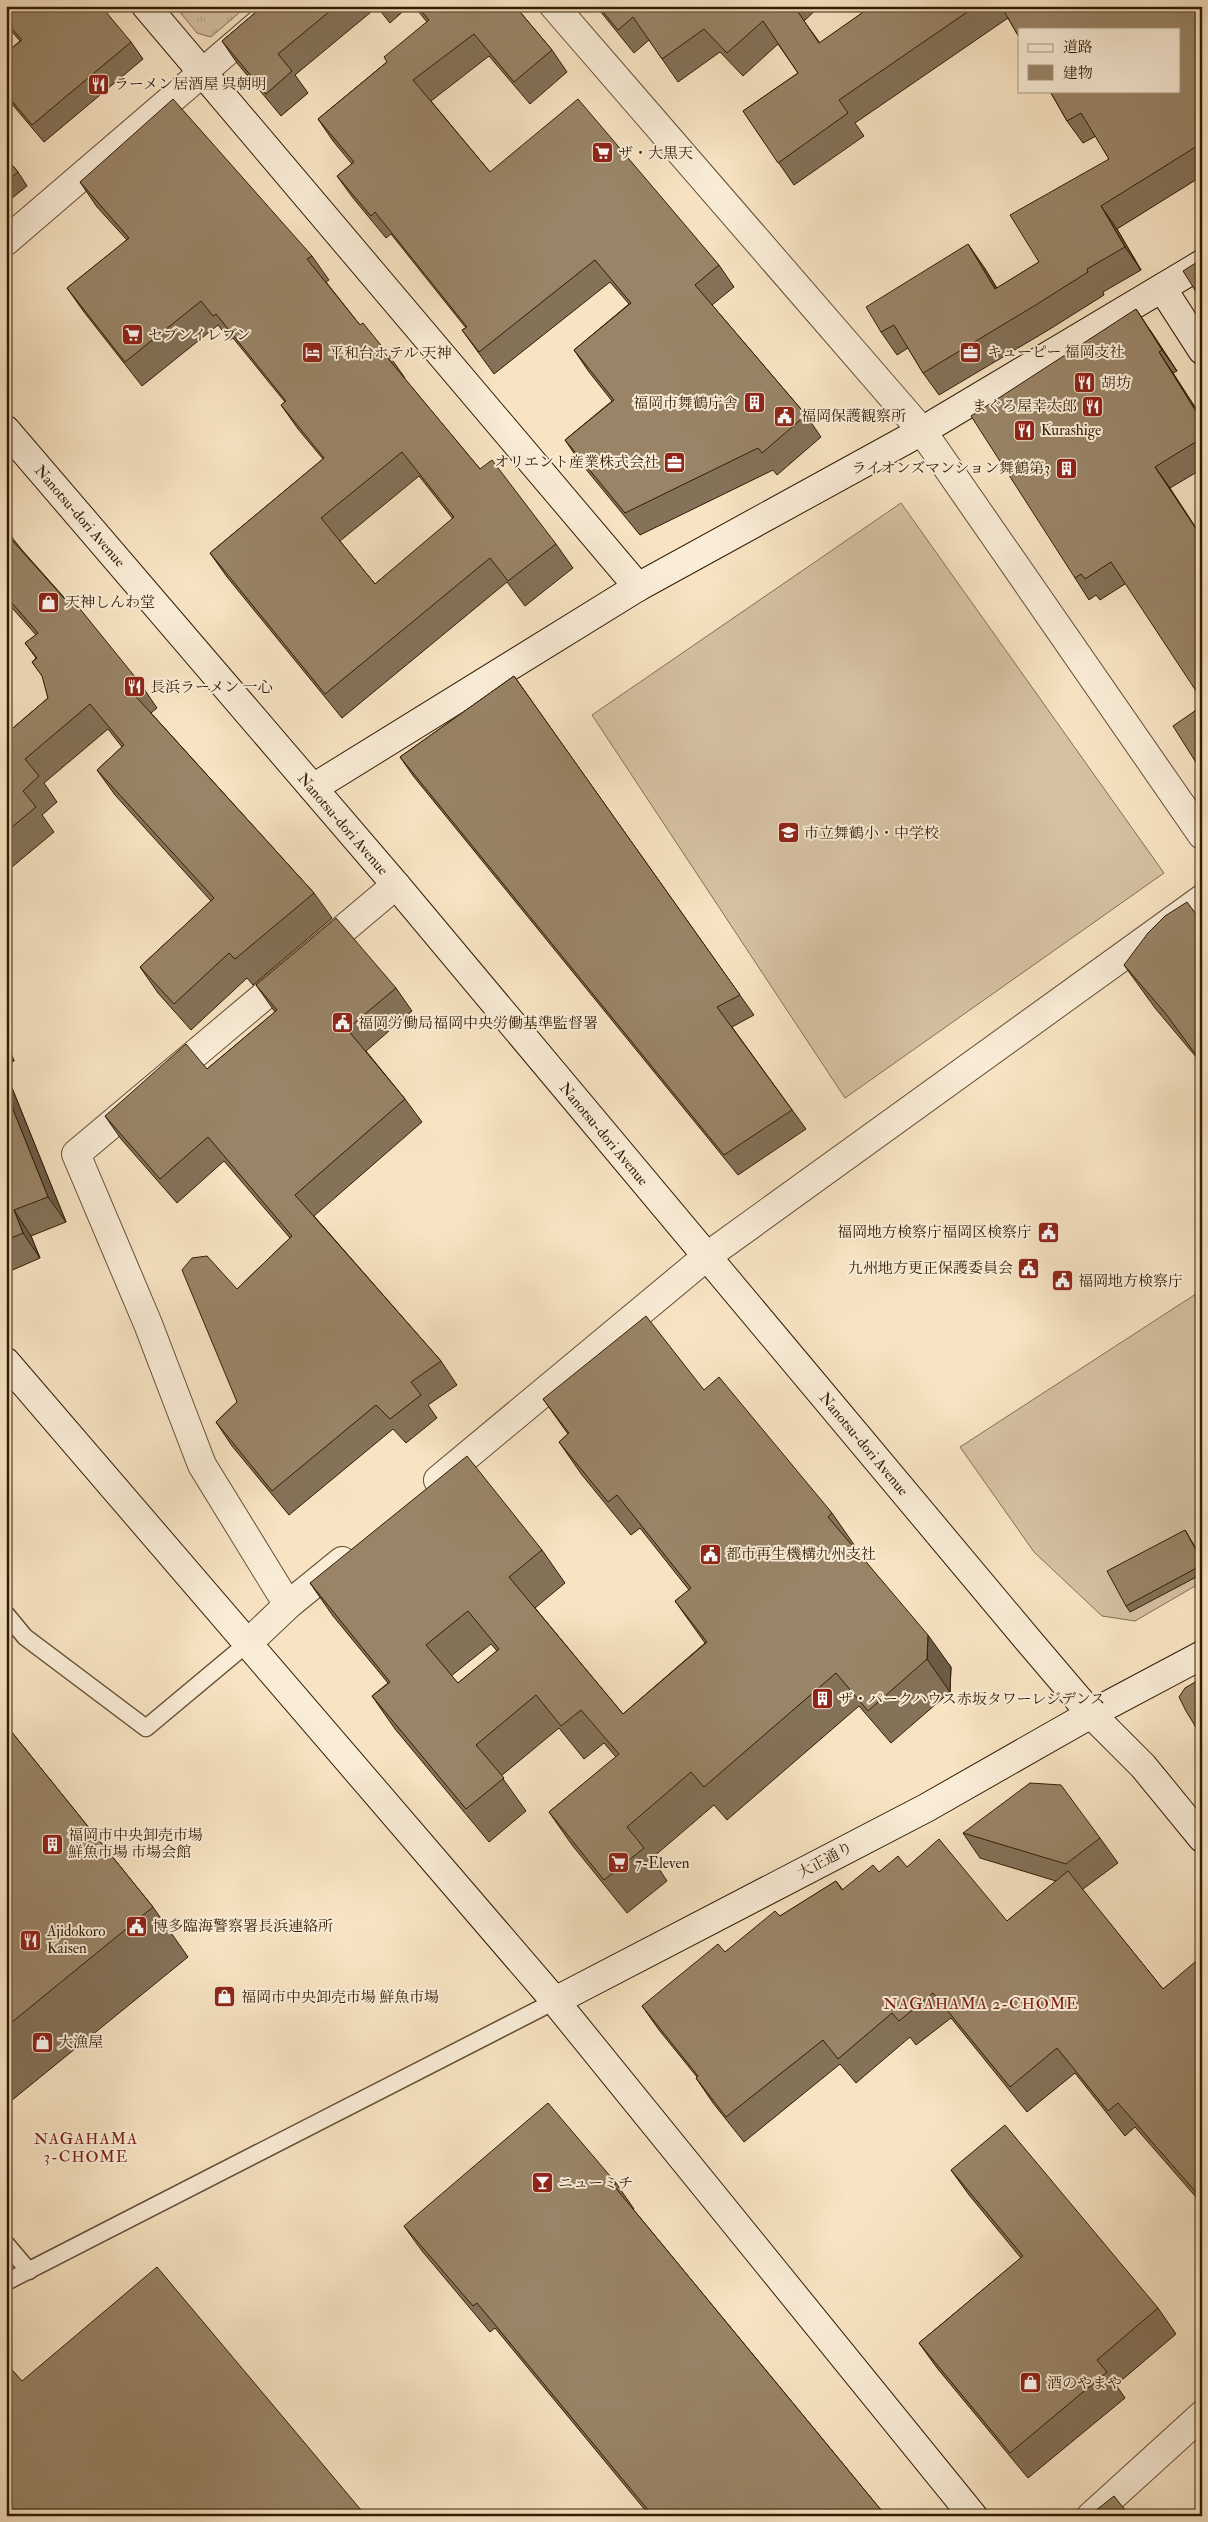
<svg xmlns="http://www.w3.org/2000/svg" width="1208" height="2522" font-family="'IM FELL Double Pica','Noto Serif JP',serif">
<defs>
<pattern id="park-tufts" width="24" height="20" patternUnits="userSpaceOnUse" patternTransform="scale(1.25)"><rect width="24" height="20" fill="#d6c2a3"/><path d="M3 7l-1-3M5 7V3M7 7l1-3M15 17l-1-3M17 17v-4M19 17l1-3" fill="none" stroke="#b8a68b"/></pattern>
</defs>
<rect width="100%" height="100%" fill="#f8e4c3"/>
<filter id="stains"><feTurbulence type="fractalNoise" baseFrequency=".004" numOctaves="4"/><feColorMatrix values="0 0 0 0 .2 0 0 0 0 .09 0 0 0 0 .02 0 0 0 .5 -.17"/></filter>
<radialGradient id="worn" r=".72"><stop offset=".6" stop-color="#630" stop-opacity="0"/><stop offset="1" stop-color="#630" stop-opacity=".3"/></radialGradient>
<g fill="#d6c2a3" stroke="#846f54">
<polygon points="901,503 1164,873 845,1098 592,715"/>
<polygon points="1202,1290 1202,1582 1135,1621 1102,1616 1034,1552 960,1447"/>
</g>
<polygon fill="url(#park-tufts)" stroke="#846f54" points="175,6 247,6 211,37 197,33"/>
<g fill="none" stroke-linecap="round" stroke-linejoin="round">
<defs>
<g id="lane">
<polyline points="6,1614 25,1637 146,1728 249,1642"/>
<polyline points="6,2244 29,2271"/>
<polyline points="6,2282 555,2001"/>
</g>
<g id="street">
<polyline points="554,6 922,431 1202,835"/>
<polyline points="6,241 280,6"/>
<polyline points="438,1480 706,1257 1202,899"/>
<polyline points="288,1605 202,1465 148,1324 76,1154 396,885"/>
<polyline points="249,1642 288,1605 342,1561"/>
<polyline points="1091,2516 1202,2415"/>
</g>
<g id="secondary">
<polyline points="146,6 638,587"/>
<polyline points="1162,288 1202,350"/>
<polyline points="6,430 396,885 1028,1640 1091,1714 1143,1766 1202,1838"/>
<polyline points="313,788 638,587 922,431 1202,264"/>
<polyline points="6,1362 555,2001 973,2516"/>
<polyline points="555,2001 926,1808 1091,1714 1202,1655"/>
</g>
</defs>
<use href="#lane" stroke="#644e34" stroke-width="19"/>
<use href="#street" stroke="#644e34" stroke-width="30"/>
<use href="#secondary" stroke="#321c04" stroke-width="30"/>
<use href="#lane" stroke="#faedd8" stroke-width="16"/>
<use href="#street" stroke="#faedd8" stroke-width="28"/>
<use href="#secondary" stroke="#faedd8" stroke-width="28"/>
</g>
<g fill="#847259" stroke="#321c04" fill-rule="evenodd">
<polygon points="6,6 131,42 143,59 44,142 6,97 6,53 20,41 6,25"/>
<polygon points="263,6 409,6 390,23 377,7 295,75 308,93 281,116 237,63 222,41"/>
<polygon points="414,6 515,6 552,50 567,72 530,104 489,56 431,101 490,172 719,265 734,287 712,305 806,415 821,437 777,475 773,470 640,535 580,462 565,440 612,401 589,372 574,350 629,304 610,282 494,374 462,330 466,328 391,234 386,238 353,198 337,176 352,164 333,141 318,119 387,62 427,22"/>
<polygon points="596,6 820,6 804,21 820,43 872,6 1202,6 1202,176 1117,229 1141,270 1103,292 1104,295 1050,329 939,395 923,373 908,348 897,355 881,332 984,267 997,288 1039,262 1109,159 1096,136 1083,143 1067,121 1008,18 855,123 864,136 794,185 743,111 798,73 778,44 743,76 720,52 678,82 649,40 634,53"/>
<polygon points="6,158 18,172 27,186 6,203"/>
<path d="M80 182 312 256 329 280 326 282 360 325 388 354 405 378H404L480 469 556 544 573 568 525 606 507 582 342 718 227 577 210 553 323 459 298 429 281 405 285 402 233 338 230 340 218 325 142 386 84 312 67 288 127 240 97 207ZM419 476 453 519 375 584 340 541Z"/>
<polygon points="1150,330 1177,371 1173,373 1202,418 1202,469 1170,488 1125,584 1100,600 1096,595 1089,600 1075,578"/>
<polygon points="6,530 22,550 140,683 157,708 151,713 314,893 332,918 253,985 247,978 191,1030 158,993 140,967 211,901 115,795 97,770 122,747 108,729 44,783 57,802 42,815 54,832 6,872 6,734 48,698 43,677 32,662 36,658 25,643 36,635 6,601"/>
<polygon points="514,676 754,1015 732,1027 806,1129 738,1175 414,777 400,757"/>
<polygon points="1202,922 1202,1064 1155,1008 1124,965"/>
<polygon points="256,985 396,988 412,1011 366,1051 405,1099 422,1122 314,1216 441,1361 457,1385 428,1405 437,1418 406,1443 393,1429 289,1515 232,1446 216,1422 237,1402 237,1289 290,1238 224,1161 177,1203 121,1139 105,1116 207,1069 275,1012"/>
<polygon points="6,1041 14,1061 6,1064"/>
<polygon points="6,1073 66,1222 31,1236 40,1258 8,1272 6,1269"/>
<path d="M704 1390 832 1513 855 1546 853 1547 951 1667 950 1692 891 1743 859 1706 727 1820 714 1805 652 1858 667 1881 627 1913 572 1845 549 1812 616 1757 604 1743 584 1759 559 1728 501 1776 526 1811 489 1842 395 1729 372 1696 388 1683 333 1616 310 1583 542 1550 565 1583 535 1608 623 1714 705 1643 675 1601 689 1590 640 1528 631 1535 582 1475 559 1442 568 1434 543 1399ZM491 1644 497 1651 458 1683 451 1676Z"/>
<polygon points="1185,1530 1189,1537 1202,1559 1202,1574 1130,1612 1126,1606"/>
<polygon points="6,1725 153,1907 188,1957 6,2105"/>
<polygon points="963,1833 1100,1838 1118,1863 1083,1889 1082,1889 1163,1989 1202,1958 1202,2204 1135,2127 1125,2136 1075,2073 1027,2112 951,2018 916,2045 910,2037 856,2083 840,2064 744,2142 713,2103 696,2078 697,2077 659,2030 642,2006 780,1916 836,1881 843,1890 879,1872 907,1867 1007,1921 1056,1881 980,1858"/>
<polygon points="951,2170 1158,2308 1176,2334 1116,2385 1125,2398 1028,2478 937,2368 919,2343 1021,2258 969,2195"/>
<polygon points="616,2183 634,2209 633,2209 886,2516 650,2516 495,2328 490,2332 422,2251 404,2226"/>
</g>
<g fill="#6b5c48" stroke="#321c04">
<polygon points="1101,206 1117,229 1141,270 1125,247"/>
<polygon points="968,244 984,267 1011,312 995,289"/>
<polygon points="1136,309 1150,330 1177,371 1162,350"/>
<polygon points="1159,352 1173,373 1202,418 1202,421"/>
<polygon points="1155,467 1170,488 1202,537 1202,538"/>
<polygon points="6,1041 14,1061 6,1050"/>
<polygon points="6,1073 66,1222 48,1197 6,1092"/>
<polygon points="14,1210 31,1236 40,1258 23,1233"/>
<polygon points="1185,1530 1189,1537 1202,1559 1202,1561"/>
<polygon points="928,1635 951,1667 950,1692 927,1659"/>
</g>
<g fill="#998467" stroke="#321c04" fill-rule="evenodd">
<polygon points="6,6 101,6 131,42 32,125 6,94 6,53 22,40 6,22"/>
<polygon points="263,6 336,6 278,54 292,71 266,94 222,41"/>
<polygon points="417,6 515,6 552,50 514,82 474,34 413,80 490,172 578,99 719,265 695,285 806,415 762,453 758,448 625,513 565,440 614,400 574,350 631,303 595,260 479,352 462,330 467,327 375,212 371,216 337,176 354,162 318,119 387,62 384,57 429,20"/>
<polygon points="598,6 794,6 819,43 872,6 976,6 839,100 848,113 778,163 743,111 798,73 763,21 727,53 704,29 662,59 633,17 618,30"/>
<polygon points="1001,6 1202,6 1202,143 1101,206 1125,247 1087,269 1088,272 1034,306 923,373 894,325 881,332 866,307 968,244 995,289 1039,262 1010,215 1109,159 1081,113 1067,121 1050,91 1179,91 1179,29 1019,29 1019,37"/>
<path d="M173 99 312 256 307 259 360 325 363 323 388 354 386 356 480 469 492 460 556 544 508 581 490 558 325 694 210 553 324 458 281 405 286 401 216 314 213 316 201 301 125 362 67 288 129 238 80 182ZM402 452 454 517 375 584 321 518Z"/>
<polygon points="6,158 18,172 6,182"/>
<polygon points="1202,259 1202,301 1183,271"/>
<polygon points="1136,309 1162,350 1159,352 1202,421 1202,438 1155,467 1202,538 1202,700 1111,562 1085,579 1081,574 1075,578 971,416"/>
<polygon points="6,530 13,538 11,539 72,607 76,604 140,683 130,690 314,893 235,959 229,953 174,1004 140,967 214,898 97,770 124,745 90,704 25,759 39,776 23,791 36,807 6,832 6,734 48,698 42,676 32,662 37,658 25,643 38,633 6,596"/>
<polygon points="514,676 740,995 717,1007 792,1110 724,1155 400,757"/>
<polygon points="1202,706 1202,772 1173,726"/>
<polygon points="1187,902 1202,922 1202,1063 1166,1014 1124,965 1148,933 1165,916"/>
<polygon points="336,918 396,988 347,1029 405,1099 295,1195 441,1361 411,1382 421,1395 390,1419 376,1405 272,1491 216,1422 237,1402 182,1270 192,1258 207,1256 237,1289 292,1236 208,1137 160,1179 105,1116 186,1044 207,1069 277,1010 256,985"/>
<polygon points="6,1092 48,1197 14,1210 23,1233 6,1240"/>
<path d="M646 1316 704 1390 719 1377 832 1513 828 1517 928 1635 927 1659 868 1711 836 1673 704 1787 691 1772 627 1827 644 1848 604 1880 549 1812 619 1754 581 1710 561 1726 536 1695 476 1745 504 1778 466 1809 372 1696 390 1682 310 1583 467 1456 542 1550 509 1577 623 1714 707 1642 675 1601 691 1588 617 1495 608 1502 559 1442 569 1433 543 1399ZM468 1611 499 1649 458 1683 426 1645Z"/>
<polygon points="1185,1530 1202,1561 1202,1565 1126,1606 1107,1571"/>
<polygon points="1202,1678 1202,1735 1200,1734 1186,1711 1179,1697 1185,1688"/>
<polygon points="6,1725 153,1907 6,2027"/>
<polygon points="1030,1783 1061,1785 1100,1838 1066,1864 963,1833"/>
<polygon points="939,1839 1007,1921 1068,1871 1163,1989 1201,1957 1202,1958 1202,2199 1118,2103 1108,2111 1057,2048 1010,2087 933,1993 899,2021 892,2013 838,2059 823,2040 726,2117 696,2078 698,2076 642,2006 718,1944 725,1952 775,1911 780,1916 836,1881 842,1890 873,1865 879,1872 898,1856 907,1867"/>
<polygon points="548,2103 616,2183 614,2186 886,2516 653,2516 477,2303 473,2306 404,2226"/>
<polygon points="1005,2125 1158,2308 1097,2360 1107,2372 1010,2453 919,2343 1023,2256 951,2170"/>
<polygon points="157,2267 366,2516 6,2516 6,2363 22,2381"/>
<polygon points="1114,2496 1130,2516 1090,2516 1090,2515"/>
</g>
<defs>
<symbol id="restaurant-square" viewBox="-11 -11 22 22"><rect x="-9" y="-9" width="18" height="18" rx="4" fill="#8f2418" stroke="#faedd8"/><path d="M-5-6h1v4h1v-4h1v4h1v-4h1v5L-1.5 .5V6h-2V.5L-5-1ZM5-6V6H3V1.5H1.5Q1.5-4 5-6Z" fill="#fff"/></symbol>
<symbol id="supermarket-square" viewBox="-11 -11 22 22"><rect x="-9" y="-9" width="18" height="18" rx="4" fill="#8f2418" stroke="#faedd8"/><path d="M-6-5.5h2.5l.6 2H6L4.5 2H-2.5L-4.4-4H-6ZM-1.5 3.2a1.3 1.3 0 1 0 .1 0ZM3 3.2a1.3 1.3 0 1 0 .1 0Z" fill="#fff"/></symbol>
<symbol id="office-square" viewBox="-11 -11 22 22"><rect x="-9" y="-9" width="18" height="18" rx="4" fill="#8f2418" stroke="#faedd8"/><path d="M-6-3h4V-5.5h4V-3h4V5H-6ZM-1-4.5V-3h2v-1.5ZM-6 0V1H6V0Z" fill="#fff"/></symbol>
<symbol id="hotel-square" viewBox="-11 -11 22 22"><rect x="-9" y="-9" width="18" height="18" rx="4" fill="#8f2418" stroke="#faedd8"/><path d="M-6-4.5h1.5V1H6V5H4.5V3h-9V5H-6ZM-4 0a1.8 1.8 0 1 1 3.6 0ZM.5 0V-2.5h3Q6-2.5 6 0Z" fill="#fff"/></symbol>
<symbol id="building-square" viewBox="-11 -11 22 22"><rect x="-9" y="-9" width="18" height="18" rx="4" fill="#8f2418" stroke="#faedd8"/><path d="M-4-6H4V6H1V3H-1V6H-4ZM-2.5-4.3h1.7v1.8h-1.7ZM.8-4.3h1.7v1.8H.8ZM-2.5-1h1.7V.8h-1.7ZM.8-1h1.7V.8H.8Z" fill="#fff"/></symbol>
<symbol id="civic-square" viewBox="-11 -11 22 22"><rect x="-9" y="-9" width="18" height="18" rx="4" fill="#8f2418" stroke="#faedd8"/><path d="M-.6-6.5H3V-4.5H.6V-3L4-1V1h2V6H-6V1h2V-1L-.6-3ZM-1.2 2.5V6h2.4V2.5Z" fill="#fff"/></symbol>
<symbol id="shop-square" viewBox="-11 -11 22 22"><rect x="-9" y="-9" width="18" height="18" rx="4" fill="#8f2418" stroke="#faedd8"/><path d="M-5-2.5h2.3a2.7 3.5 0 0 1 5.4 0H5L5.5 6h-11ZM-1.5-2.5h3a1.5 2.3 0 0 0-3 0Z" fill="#fff"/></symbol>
<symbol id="school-square" viewBox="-11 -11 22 22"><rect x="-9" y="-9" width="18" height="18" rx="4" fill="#8f2418" stroke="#faedd8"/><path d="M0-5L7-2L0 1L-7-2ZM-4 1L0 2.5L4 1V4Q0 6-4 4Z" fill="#fff"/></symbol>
<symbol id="bar-square" viewBox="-11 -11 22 22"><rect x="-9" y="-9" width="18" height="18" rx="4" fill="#8f2418" stroke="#faedd8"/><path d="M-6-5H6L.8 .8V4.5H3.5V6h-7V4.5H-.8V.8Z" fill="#fff"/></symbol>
</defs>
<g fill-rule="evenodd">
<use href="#restaurant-square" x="86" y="72" width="25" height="25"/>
<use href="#supermarket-square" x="590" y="140" width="25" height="25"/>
<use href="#supermarket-square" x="120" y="322" width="25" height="25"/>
<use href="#office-square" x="958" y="340" width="25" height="25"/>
<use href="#hotel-square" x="300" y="340" width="25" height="25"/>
<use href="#restaurant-square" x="1072" y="370" width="25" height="25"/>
<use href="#building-square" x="742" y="390" width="25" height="25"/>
<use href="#restaurant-square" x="1080" y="394" width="25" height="25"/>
<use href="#civic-square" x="772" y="404" width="25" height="25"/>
<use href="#restaurant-square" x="1012" y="418" width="25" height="25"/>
<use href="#office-square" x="662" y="450" width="25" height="25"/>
<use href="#building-square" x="1054" y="456" width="25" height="25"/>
<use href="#shop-square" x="36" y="590" width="25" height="25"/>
<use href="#restaurant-square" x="122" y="674" width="25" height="25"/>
<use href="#school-square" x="776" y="820" width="25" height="25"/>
<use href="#civic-square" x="330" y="1010" width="25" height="25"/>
<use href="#civic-square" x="1036" y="1220" width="25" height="25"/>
<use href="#civic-square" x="1016" y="1256" width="25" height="25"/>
<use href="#civic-square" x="1050" y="1268" width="25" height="25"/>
<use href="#civic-square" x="698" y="1542" width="25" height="25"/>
<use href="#building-square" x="810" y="1686" width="25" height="25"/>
<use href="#building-square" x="40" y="1832" width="25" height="25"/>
<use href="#supermarket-square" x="606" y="1850" width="25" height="25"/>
<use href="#civic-square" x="124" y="1914" width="25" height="25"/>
<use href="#restaurant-square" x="18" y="1928" width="25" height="25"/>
<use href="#shop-square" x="212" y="1984" width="25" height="25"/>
<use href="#shop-square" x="30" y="2030" width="25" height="25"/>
<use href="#bar-square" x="530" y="2170" width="25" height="25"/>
<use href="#shop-square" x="1018" y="2370" width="25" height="25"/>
</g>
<g text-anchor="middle" stroke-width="4" stroke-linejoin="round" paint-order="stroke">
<g font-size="15" fill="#321c04" stroke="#faedd8" text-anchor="start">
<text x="114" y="89">ラーメン居酒屋 呉朝明</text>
<text x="618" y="158">ザ・大黒天</text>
<text x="148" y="340">セブンイレブン</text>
<text x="987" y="357">キューピー 福岡支社</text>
<text x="329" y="358">平和台ホテル 天神</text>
<text x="1101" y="388">胡坊</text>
<text x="738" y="408" text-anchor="end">福岡市舞鶴庁舎</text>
<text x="1077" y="411" text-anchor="end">まぐろ屋幸太郎</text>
<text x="801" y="421">福岡保護観察所</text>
<text x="1041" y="435">Kurashige</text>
<text x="659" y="467" text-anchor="end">オリエント産業株式会社</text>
<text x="1050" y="473" text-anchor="end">ライオンズマンション舞鶴第3</text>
<text x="65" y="607">天神しんわ堂</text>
<text x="150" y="692">長浜ラーメン 一心</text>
<text x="804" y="838">市立舞鶴小・中学校</text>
<text x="358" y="1028">福岡労働局福岡中央労働基準監督署</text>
<text x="1032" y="1237" text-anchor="end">福岡地方検察庁福岡区検察庁</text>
<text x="1013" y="1273" text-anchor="end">九州地方更正保護委員会</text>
<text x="1078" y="1286">福岡地方検察庁</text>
<text x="726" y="1559">都市再生機構九州支社</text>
<text x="838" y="1704">ザ・パークハウス赤坂タワーレジデンス</text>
<text x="68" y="1840">福岡市中央卸売市場<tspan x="68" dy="17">鮮魚市場 市場会館</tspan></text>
<text x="635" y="1868">7-Eleven</text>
<text x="153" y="1931">博多臨海警察署長浜連絡所</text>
<text x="47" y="1936">Ajidokoro<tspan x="47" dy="17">Kaisen</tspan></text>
<text x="241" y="2002">福岡市中央卸売市場 鮮魚市場</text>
<text x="58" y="2047">大漁屋</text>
<text x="558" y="2188">ニューミチ</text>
<text x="1047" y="2388">酒のやまや</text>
</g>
<g font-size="15" fill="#321c04" stroke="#faedd8">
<text transform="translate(80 516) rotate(49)" y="5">Nanotsu-dori Avenue</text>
<text transform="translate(343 824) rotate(49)" y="5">Nanotsu-dori Avenue</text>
<text transform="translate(604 1134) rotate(50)" y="5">Nanotsu-dori Avenue</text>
<text transform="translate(864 1444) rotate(50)" y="5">Nanotsu-dori Avenue</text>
<text transform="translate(825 1860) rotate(-28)" y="5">大正通り</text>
</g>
<g font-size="16" letter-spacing="1" fill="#7a1f14" stroke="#faedd8">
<text x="981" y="2009">NAGAHAMA 2-CHOME</text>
<text x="86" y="2144">NAGAHAMA<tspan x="86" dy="18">3-CHOME</tspan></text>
</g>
</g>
<rect width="1208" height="2522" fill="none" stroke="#f8e4c3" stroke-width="25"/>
<rect x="8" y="8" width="1193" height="2507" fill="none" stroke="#321c04" stroke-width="2.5"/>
<rect x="12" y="12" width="1183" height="2497" fill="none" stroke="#321c04"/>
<rect x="1018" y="28" width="162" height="65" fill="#faedd8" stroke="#aa9983"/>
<rect x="1028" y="44" width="25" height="8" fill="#faedd8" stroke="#aa9983"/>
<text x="1063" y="52" font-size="15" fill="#321c04">道路</text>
<rect x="1028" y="65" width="25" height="15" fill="#998467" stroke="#aa9983"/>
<text x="1063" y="78" font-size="15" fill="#321c04">建物</text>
<rect width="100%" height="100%" filter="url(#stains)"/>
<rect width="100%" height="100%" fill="url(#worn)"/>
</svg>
